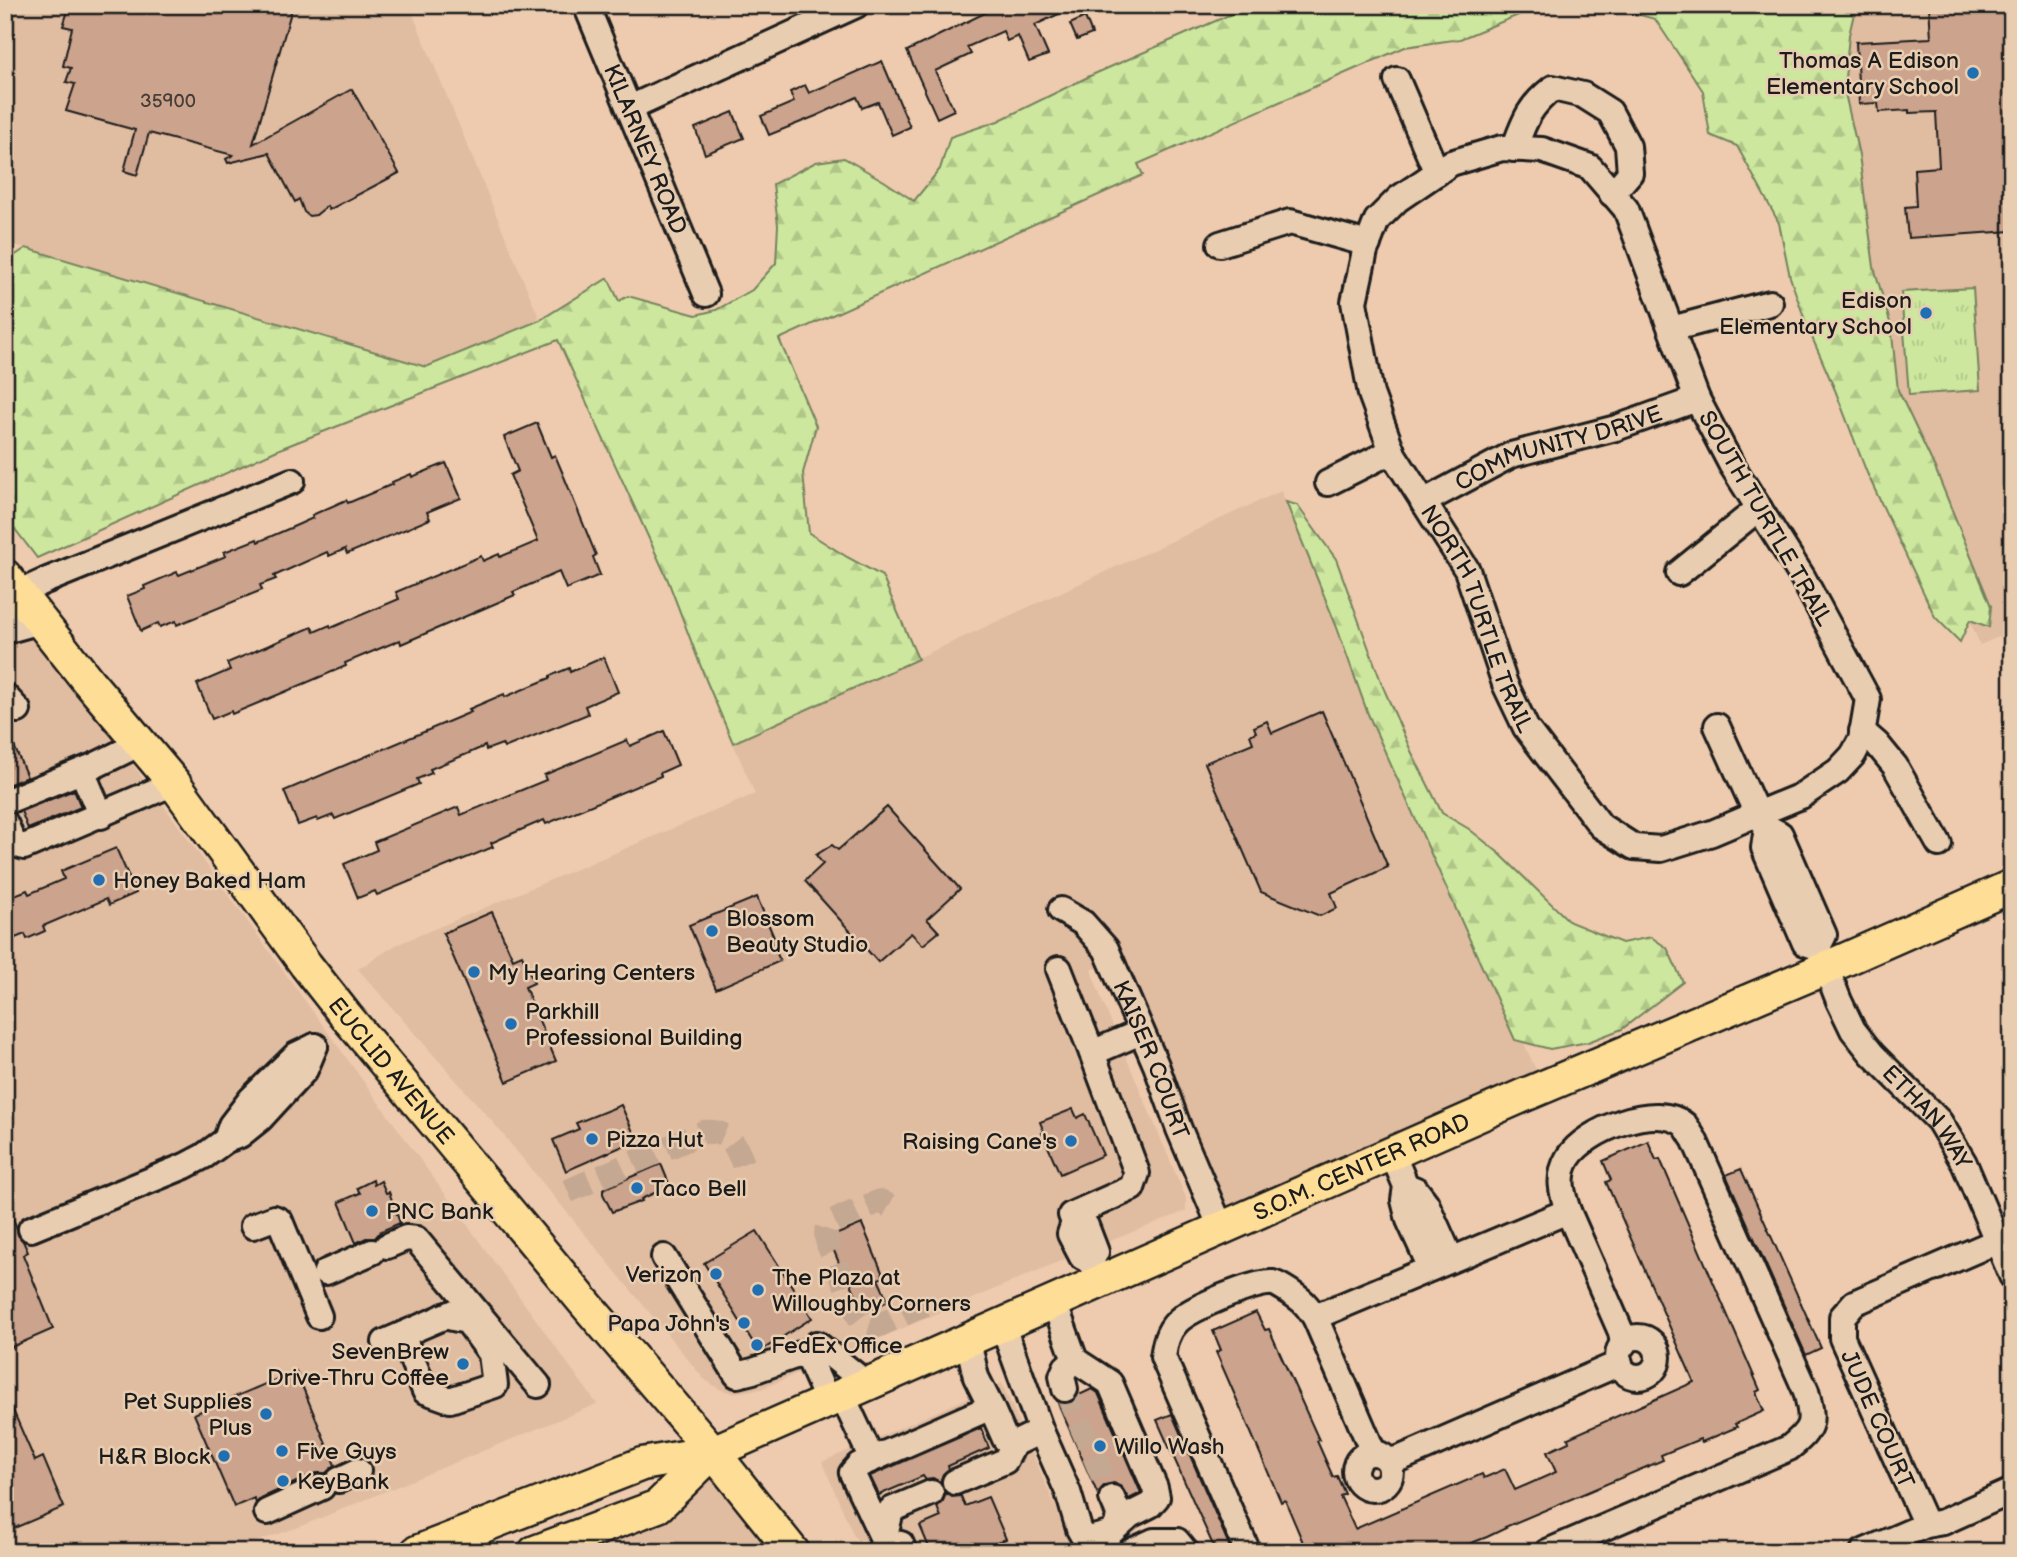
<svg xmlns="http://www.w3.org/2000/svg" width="2017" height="1557" font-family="'Balsamiq Sans',sans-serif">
<defs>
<pattern id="grass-tufts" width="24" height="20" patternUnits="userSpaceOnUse" patternTransform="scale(1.75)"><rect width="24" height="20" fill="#cde79e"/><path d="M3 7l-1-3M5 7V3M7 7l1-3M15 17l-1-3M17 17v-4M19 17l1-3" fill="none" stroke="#afc688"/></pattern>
<pattern id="forest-firs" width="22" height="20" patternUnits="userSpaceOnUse" patternTransform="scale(1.75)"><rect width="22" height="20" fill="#cde79e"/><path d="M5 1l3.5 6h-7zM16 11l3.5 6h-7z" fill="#afc688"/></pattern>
</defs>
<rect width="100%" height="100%" fill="#eecbae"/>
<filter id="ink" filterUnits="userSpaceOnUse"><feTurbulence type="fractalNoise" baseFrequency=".0143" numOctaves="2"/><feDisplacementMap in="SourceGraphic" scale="14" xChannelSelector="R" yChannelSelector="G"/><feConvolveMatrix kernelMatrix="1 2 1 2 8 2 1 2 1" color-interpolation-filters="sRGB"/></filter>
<g filter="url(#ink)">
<g fill="#e0bca1">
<polygon points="5,5 409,5 540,320 426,367 5,242"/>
<polygon points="1710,5 2012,5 2012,631 1980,645"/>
<polygon points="1281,491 1539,1077 1224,1218 1116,960 1091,970 1103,1003 1186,1198 1186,1211 1072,1256 761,1389 733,1393 721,1390 704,1379 491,1120 358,969 396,945 755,794 733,743"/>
<polygon points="5,596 167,810 597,1404 299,1527 226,1552 5,1552"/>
<polygon points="1002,1383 1075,1552 865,1552 853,1534 822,1462"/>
<polygon points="714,1463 786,1552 559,1552"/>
</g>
<polygon fill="url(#grass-tufts)" stroke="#74825d" stroke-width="2" points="1973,288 1980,390 1909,395 1901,292"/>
<g fill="url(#forest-firs)" stroke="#74825d" stroke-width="2">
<polygon points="1252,5 1543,5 1460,39 1405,47 1138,164 1143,175 779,339 816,426 803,473 809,533 847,557 882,576 918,659 733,743 706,680 667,578 558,340 282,448 37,558 5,516 5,262 26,248 426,367 540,320 608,278 619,301 628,296 696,315 716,310 752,290 776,263 778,225 773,184 816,162 844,158 884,181 914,201 940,169 950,137 998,121 1092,75"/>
<polygon points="1584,5 1856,5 1849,35 1844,89 1859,155 1874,267 1891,326 1898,390 1935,468 1991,606 1989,627 1970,620 1960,642 1935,617 1867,473 1835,390 1807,326 1790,277 1779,223 1737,146 1710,135 1703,91 1655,19 1618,9"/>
<polygon points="1286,502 1297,505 1336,559 1383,687 1411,751 1442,813 1469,829 1499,853 1570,922 1622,943 1651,937 1667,948 1683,982 1622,1029 1588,1042 1550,1049 1515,1040 1368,714 1336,625"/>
</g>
<g fill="#cca38c" stroke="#1c1c1c" stroke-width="2">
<polygon points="70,5 293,5 253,144 352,89 399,173 329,210 327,206 316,215 309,216 304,212 299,199 295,202 269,153 228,163 226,159 233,155 149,133 137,175 124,171 135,130 66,111 75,84 66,82 71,68 63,66 72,28 63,26"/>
<polygon points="1001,5 1078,5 1035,25 1048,55 1029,62 1018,36 1007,41 1003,31 967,47 971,54 935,71 954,110 937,118 907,51"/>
<polygon points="1929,5 2012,5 2012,231 1908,238 1905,207 1916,206 1914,169 1939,167 1936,112 1909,113 1909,110 1879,112 1878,103 1859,104 1856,42 1931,38"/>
<polygon points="1085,17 1092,34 1077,40 1070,24"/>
<polygon points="882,61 910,127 892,135 878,102 862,108 857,97 816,116 769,135 761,116 794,102 790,92 805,85 809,93"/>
<polygon points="733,112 744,138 705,154 695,128"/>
<polygon points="537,423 551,457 555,455 563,474 596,555 593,557 600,575 566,589 559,572 513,592 515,595 457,620 401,644 400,640 381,648 345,663 346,666 287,691 232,714 231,711 212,719 197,684 230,670 227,663 312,627 314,632 330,625 331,628 399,599 396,592 481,556 483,561 499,554 500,557 538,541 510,475 518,471 504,437"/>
<polygon points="446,463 461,498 427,512 430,519 347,554 345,549 329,556 327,552 274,576 276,579 260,585 262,590 177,625 176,621 160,627 158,623 141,631 127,596 145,589 144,586 177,572 179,575 226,556 224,552 257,539 258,542 295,526 313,518 312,515 346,500 348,503 393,484 392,482 411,474 412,477"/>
<polygon points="604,657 618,692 585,706 588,714 504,748 502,744 486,750 485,746 467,754 430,769 432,773 417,779 419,784 335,819 333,815 318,821 317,818 298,825 284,791 471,712 469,709 504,694 505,697 550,678 550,676 569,668 570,672"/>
<polygon points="1322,711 1388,867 1331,893 1337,908 1320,916 1261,892 1205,763 1253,743 1250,735 1256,732 1254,727 1267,721 1272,733"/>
<polygon points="5,724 27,777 5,786"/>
<polygon points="664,731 678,765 660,773 661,776 546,824 544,820 509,835 491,843 493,847 377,895 375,891 358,898 344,864 377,850 374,842 458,807 461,815 546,780 544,775 627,740 630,746"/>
<polygon points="74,790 81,807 28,829 21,811"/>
<polygon points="887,807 960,889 927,919 939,932 923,945 911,933 878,962 805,881 823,864 816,855 832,845 838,850"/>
<polygon points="116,848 136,893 109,905 106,899 43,926 45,931 27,939 25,934 5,942 5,899 27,890 29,894 64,879 61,871"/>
<polygon points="757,897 775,940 772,941 780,961 716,989 689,925"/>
<polygon points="492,912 513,959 522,955 534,983 525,987 556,1061 507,1082 443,933"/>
<polygon points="621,1105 634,1134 627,1137 630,1143 566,1171 553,1140 579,1129 576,1123"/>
<polygon points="1073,1109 1077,1118 1085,1114 1103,1155 1060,1174 1042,1133 1044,1132 1040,1122"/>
<polygon points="1648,1141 1656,1160 1660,1159 1737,1337 1760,1390 1756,1392 1764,1411 1735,1424 1737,1427 1702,1442 1700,1439 1661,1455 1663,1460 1505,1527 1506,1528 1487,1537 1448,1552 1307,1552 1285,1500 1281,1502 1240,1407 1216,1352 1221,1350 1213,1331 1256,1312 1265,1330 1269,1329 1319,1440 1317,1441 1333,1477 1337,1476 1345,1494 1340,1496 1355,1529 1482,1474 1484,1478 1505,1469 1515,1490 1556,1472 1547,1452 1569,1442 1568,1438 1694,1382 1606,1182 1611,1180 1603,1161"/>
<polygon points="661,1164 670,1186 641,1199 642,1201 612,1212 603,1194 603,1189"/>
<polygon points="1741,1169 1821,1348 1806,1355 1726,1175"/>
<polygon points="373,1180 374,1185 381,1181 386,1193 389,1192 400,1223 381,1231 375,1238 366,1238 356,1243 339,1202 360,1193 357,1188"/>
<polygon points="5,1200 16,1226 18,1235 23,1241 28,1252 23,1255 53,1329 5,1350"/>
<polygon points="862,1224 884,1277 878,1279 888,1301 864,1313 849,1279 846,1280 832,1246 839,1243 835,1235"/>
<polygon points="757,1231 812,1318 759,1352 704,1263"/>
<polygon points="296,1371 335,1465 326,1473 316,1473 261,1498 256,1503 254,1498 234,1507 194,1414"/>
<polygon points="1092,1389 1098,1393 1141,1493 1129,1499 1121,1487 1114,1483 1105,1485 1101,1489 1098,1495 1057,1401 1061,1403 1069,1403 1075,1400 1079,1395"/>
<polygon points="5,1392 35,1461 43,1457 64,1507 5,1532"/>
<polygon points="1172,1414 1232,1552 1216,1552 1157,1420"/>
<polygon points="981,1428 989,1448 948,1466 949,1469 943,1474 940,1482 933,1478 925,1479 923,1476 879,1495 870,1476"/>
<polygon points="946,1493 952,1497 961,1496 965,1506 988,1497 1006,1539 976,1552 931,1552 920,1526 941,1517 937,1507 943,1501"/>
</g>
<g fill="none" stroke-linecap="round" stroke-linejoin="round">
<g stroke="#c4a891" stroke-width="24" stroke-dasharray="24 12" stroke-linecap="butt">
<path d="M568 1191 704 1132C734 1130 737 1150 747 1173"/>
<path d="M889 1206 880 1201 831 1222C825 1230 825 1235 828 1244L859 1317C864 1324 868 1326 877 1326L926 1304 929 1296"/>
<polyline points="1065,1389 1112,1498"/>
</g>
<defs>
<g id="minor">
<path id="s1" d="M586 5 706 294"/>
<polyline points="1397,80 1437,173"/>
<polyline points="630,108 856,5"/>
<path d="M1514 149C1524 122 1529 106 1553 88L1583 95 1610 112 1628 146 1630 173 1612 194"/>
<polyline points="1220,244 1290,222 1368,244"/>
<polyline points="1671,329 1770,303"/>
<polyline points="1328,483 1392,451"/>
<path id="s2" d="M1423 502 1511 455 1616 428 1697 399"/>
<polyline points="1679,573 1759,508"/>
<polyline points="5,612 19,593 45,581 292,481"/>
<polyline points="5,631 41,621"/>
<polyline points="5,696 18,710"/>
<path id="s3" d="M1717 726 1757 814 1801 796 1838 771 1853 755 1861 740 1868 699 1803 578 1731 464 1697 399 1626 209 1590 167 1542 150 1502 148 1451 163 1398 199 1377 220 1365 251 1354 302 1371 394 1393 454 1467 570 1505 684 1526 728 1601 826 1634 847 1661 849 1712 833 1757 814 1767 827 1780 834 1824 935 1818 947 1839 1001 1853 1030 1872 1054 1939 1121 1964 1163 2012 1276"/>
<polyline points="1862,731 1877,744 1895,766 1939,844"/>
<polyline points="82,771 101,816"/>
<polyline points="5,802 96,765 141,743"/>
<polyline points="5,823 14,844 24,847 174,783"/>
<polyline points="1767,827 1764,848 1805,943 1818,947"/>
<path id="s4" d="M1061 910 1083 923 1106 949 1156 1065 1179 1129 1221 1228"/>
<polyline points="1059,969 1092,1053"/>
<polyline points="226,1140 231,1125 251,1099 296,1055 315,1046"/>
<polyline points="1392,1153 1406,1186 1404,1200 1409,1220 1431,1268"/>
<polyline points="1406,1186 1416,1190 1426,1203 1451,1259"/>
<polyline points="1074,1222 1071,1215 1132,1188 1137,1173 1092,1053 1141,1032"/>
<polyline points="253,1226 274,1218 280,1221 319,1316"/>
<polyline points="31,1229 185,1166 204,1156 226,1140 240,1135 260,1119 305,1070 315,1046"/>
<polyline points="387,1246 406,1238 416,1239 538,1385"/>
<polyline points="664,1257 737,1375 753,1371 806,1352 828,1402"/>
<polyline points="1091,1261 1096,1252 1086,1226 1074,1222 1070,1234 1082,1257 1091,1261 1100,1281"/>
<polyline points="326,1272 372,1252"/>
<polyline points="1002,1324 1041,1431 1068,1492 1079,1529 1083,1536 1089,1539 1109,1534 1130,1515 1150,1505 1157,1497 1155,1488 1110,1383 1075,1360 1054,1302"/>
<polyline points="402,1335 425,1391 450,1400 495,1385 491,1354 467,1321 444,1316"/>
<circle cx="1638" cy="1357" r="20"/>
<polyline points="385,1342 457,1311"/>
<polyline points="817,1344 867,1384"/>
<polyline points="1065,1389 1062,1376 1066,1367 1075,1360"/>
<polyline points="842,1395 872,1459"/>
<polyline points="991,1407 1005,1439 1014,1444 1041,1431"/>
<polyline points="1373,1452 1315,1317 1568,1211 1621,1332 1623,1345"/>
<circle cx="1373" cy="1471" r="18"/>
<polyline points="1389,1461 1401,1458 1620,1363"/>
<polyline points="339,1480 358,1471"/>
<polyline points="955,1482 1005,1461 1014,1444"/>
<polyline points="1112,1498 1119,1514 1117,1526"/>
<polyline points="267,1512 322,1487"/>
<polyline points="1926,1525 1842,1338 1842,1317 1854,1303 1997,1241"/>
<polyline points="879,1552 884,1541 852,1473 859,1465 991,1407 976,1377 968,1340"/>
<polyline points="904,1552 901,1544 884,1541 891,1510 931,1493"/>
<polyline points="1130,1552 1154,1541 1177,1541 1186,1552"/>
<path d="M1248 1552 1163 1357C1165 1344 1167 1332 1177 1322 1188 1309 1255 1281 1273 1283 1279 1284 1301 1299 1305 1304 1309 1308 1312 1313 1315 1317"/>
<path d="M1547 1552 1789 1448C1814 1428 1814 1422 1806 1391L1694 1139C1691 1135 1688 1129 1685 1125 1657 1101 1585 1130 1568 1158 1557 1177 1562 1193 1568 1211"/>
<polyline points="1863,1552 1926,1525 1943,1522 2012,1491"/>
</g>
<g id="major">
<path id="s5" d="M5 576 88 681 174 783 306 965 346 1016 584 1302 713 1452 793 1552"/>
<path id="s6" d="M417 1552 642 1464 713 1452 1522 1096 1826 968 2012 886"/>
<polyline points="535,1552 658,1506 713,1452"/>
</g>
</defs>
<use href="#minor" stroke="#1c1c1c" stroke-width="30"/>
<use href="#major" stroke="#1c1c1c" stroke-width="37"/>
<use href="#minor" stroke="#e9cdb0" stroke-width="24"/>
<use href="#major" stroke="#fedd96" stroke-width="32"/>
</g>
</g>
<g fill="#1f6fb2" stroke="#e9cdb0" stroke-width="2.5">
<circle cx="1973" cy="73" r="7"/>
<circle cx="1926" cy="313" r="7"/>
<circle cx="99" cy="880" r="7"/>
<circle cx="712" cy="931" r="7"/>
<circle cx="474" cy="972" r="7"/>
<circle cx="511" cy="1024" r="7"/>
<circle cx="592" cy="1139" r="7"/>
<circle cx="1071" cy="1141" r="7"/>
<circle cx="637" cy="1188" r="7"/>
<circle cx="372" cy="1211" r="7"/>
<circle cx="716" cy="1274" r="7"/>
<circle cx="758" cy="1290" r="7"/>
<circle cx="744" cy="1323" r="7"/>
<circle cx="757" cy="1345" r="7"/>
<circle cx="463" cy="1364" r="7"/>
<circle cx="266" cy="1414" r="7"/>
<circle cx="1100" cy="1446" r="7"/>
<circle cx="282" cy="1451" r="7"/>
<circle cx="224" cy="1456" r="7"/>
<circle cx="283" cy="1481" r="7"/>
</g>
<g text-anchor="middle" stroke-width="5" stroke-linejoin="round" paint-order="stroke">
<g font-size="19" fill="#483e38">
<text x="168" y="107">35900</text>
</g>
<g font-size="23" fill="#1c1c1c" stroke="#e9cdb0" text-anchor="start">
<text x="1959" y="68" text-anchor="end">Thomas A Edison<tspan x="1959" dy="26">Elementary School</tspan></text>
<text x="1912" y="308" text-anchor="end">Edison<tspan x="1912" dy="26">Elementary School</tspan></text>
<text x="113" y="888">Honey Baked Ham</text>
<text x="726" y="926">Blossom<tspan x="726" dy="26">Beauty Studio</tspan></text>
<text x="488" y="980">My Hearing Centers</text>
<text x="525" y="1019">Parkhill<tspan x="525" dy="26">Professional Building</tspan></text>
<text x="606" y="1147">Pizza Hut</text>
<text x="1057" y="1149" text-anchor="end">Raising Cane's</text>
<text x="651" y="1196">Taco Bell</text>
<text x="386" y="1219">PNC Bank</text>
<text x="702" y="1282" text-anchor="end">Verizon</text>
<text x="772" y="1285">The Plaza at<tspan x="772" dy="26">Willoughby Corners</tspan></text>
<text x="730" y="1331" text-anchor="end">Papa John's</text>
<text x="771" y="1353">FedEx Office</text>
<text x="449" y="1359" text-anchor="end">SevenBrew<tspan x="449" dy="26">Drive-Thru Coffee</tspan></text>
<text x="252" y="1409" text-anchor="end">Pet Supplies<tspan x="252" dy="26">Plus</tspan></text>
<text x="1114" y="1454">Willo Wash</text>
<text x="296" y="1459">Five Guys</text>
<text x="210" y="1464" text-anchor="end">H&amp;R Block</text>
<text x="297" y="1489">KeyBank</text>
</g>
<g font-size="23" fill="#1c1c1c" stroke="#e9cdb0">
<text dy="8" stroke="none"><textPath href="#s1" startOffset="156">KILARNEY ROAD</textPath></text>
<text dy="8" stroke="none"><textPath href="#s2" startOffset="147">COMMUNITY DRIVE</textPath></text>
<text transform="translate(1766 518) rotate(60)" y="8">SOUTH TURTLE TRAIL</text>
<text dy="8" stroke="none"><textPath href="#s3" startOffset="1540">NORTH TURTLE TRAIL</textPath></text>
<text dy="8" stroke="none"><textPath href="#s4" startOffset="180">KAISER COURT</textPath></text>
<text dy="8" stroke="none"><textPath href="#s5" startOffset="628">EUCLID AVENUE</textPath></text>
<text dy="8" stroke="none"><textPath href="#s3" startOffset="2312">ETHAN WAY</textPath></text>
<text dy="8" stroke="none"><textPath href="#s6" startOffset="1022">S.O.M. CENTER ROAD</textPath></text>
<text transform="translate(1878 1419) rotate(66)" y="8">JUDE COURT</text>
</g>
</g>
<rect width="2017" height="1557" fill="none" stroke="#e9cdb0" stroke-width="28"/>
<rect x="14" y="14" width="1989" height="1529" fill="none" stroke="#1c1c1c" stroke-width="2.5" filter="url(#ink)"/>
</svg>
